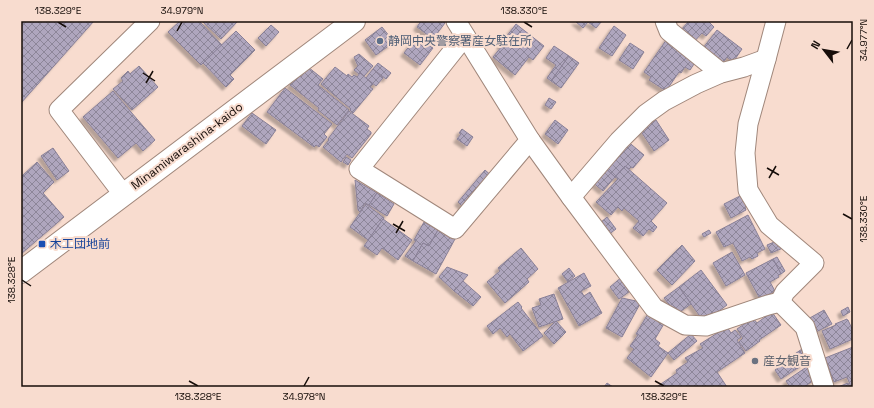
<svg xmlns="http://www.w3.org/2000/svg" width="874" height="408" font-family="'Space Grotesk','Noto Sans JP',sans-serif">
<defs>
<pattern id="building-cross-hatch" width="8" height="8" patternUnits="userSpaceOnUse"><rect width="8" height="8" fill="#afa6be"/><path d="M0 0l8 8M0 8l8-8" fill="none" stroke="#8d8699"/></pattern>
<filter id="shadow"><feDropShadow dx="-3.5" dy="3.5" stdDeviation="1" flood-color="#0004"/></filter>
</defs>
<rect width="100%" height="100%" fill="#f8dccf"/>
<g fill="url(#building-cross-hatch)" stroke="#898097" filter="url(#shadow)">
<polygon points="21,21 94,21 21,103"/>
<polygon points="180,21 199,21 222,45 201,65 168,32"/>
<polygon points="202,21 238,21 221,39"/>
<polygon points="421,21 442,21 445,23 433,39 417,27"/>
<polygon points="575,21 602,21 596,28 588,22 583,28"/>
<polygon points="689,21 708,21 714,27 706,36 702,33 692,44 679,32"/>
<polygon points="516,24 544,46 533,60 529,57 515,75 493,57 502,46 500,45"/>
<polygon points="271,25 279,32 266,46 258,38"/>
<polygon points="614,26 626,35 612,56 599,48"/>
<polygon points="382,27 394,42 376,55 365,40"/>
<polygon points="717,30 742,49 733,62 727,57 723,63 703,48"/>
<polygon points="236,31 255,50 230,75 234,79 226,87 203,63"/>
<polygon points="417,36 433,48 420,65 404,53"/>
<polygon points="669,36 696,61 690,70 685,67 681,73 679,72 666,91 649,80 651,77 644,72"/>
<polygon points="630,43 644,52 633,69 619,60"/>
<polygon points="554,46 569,56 551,81 547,78 556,65 546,58"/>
<polygon points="359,54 373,66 364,76 360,72 359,74 354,70 358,66 354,57"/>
<polygon points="569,56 579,63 561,88 551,81"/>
<polygon points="378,63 391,73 386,79 373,69"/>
<polygon points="139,66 158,87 132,110 113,89 123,81 121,78 128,71 130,74"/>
<polygon points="308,67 323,79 318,85 349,110 337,125 318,110 319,108 290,85 298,75 301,77"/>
<polygon points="335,67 347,76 348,74 352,77 354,75 357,77 360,73 373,84 370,87 373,89 353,113 350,110 351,109 321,84"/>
<polygon points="373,69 383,78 376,86 366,78"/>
<polygon points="285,88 332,124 324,134 327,137 319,147 316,145 314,147 267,112"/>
<polygon points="113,91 155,140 143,151 136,143 118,158 83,117"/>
<polygon points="549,98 556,102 551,109 545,105"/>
<polygon points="349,111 369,126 367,129 371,132 371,134 352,158 347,154 341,162 323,147 329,140 328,139"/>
<polygon points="252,113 276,130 266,144 242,126"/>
<polygon points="555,120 568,130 558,144 545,134"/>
<polygon points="656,120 669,140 654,151 640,130"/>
<polygon points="462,129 473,137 467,146 457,139 461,134 459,133"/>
<polygon points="626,140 644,155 633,168 631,167 629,169 625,166 615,177 603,166"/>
<polygon points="53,148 69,171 57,180 41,156"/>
<polygon points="346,157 351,160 348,165 343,162"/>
<polygon points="37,162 54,182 43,193 64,217 21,254 21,177"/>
<polygon points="603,166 615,177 603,191 591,181"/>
<polygon points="625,166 667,203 651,221 657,227 653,232 649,229 643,236 633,228 639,221 624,208 622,211 618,207 611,215 596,202 618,179 615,177"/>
<polygon points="485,170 493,177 465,209 458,202"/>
<polygon points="355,180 377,193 369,205 365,203 360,212 358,210"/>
<polygon points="377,193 394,204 387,216 369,205"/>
<polygon points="744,194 749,204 745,207 746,210 731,218 724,204"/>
<polygon points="366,204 384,218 368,240 350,227"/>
<polygon points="748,215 765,249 757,253 758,256 752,259 750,257 742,261 733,243 724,247 716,232"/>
<polygon points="607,217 616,229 608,235 600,223"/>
<polygon points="383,219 412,240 398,260 382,248 377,255 364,246"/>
<polygon points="424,222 438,230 429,246 423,243 413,261 405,256 416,241 414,240"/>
<polygon points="438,230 455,239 436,274 413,261 423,243 429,246"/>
<polygon points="709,230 711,233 704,237 702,234"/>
<polygon points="779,240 783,248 771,253 767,245"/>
<polygon points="682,245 695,261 672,285 657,270"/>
<polygon points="521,248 538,269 527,279 529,282 505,303 487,282 500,271 498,268"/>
<polygon points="732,252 745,275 726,286 713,263"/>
<polygon points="777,257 785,271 781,274 773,259"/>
<polygon points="773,259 781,274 778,275 779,277 770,282 775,291 760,299 746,273"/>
<polygon points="447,267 468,275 454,291 439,277"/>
<polygon points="569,268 575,276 568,282 562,274"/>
<polygon points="701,270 727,305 704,322 679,287"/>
<polygon points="584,273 591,286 581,291 584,296 590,292 602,313 579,326 558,288"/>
<polygon points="623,276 633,289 619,299 610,287"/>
<polygon points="463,281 481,297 473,306 454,291"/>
<polygon points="679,287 691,304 677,314 664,298"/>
<polygon points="554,294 563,319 539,327 532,308 541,305 539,299"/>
<polygon points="622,298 641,302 622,337 606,328"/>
<polygon points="518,302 522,307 521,308 543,336 523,351 510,334 507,337 500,328 493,334 487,326"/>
<polygon points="848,307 850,312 843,316 841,311"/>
<polygon points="824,310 832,324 816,332 808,319"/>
<polygon points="649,312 665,322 655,339 660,343 658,346 668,353 651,377 627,358 634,349 630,346 638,335 636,334"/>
<polygon points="772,312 781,325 759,340 760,341 746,351 739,342 743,338 737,329 753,318 757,323"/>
<polygon points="847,319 847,320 848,320 853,331 853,339 830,349 822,331 836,325 835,324"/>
<polygon points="556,321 566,332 554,344 544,333"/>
<polygon points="727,327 731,333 735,330 741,337 737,340 745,353 717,372 727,387 658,387 658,386 677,373 676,370 688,362 685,358 703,348 700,344"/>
<polygon points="691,334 697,341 674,360 668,353"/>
<polygon points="853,347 853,387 851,387 847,377 834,382 825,358"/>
<polygon points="802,349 809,359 797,369 789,358"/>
<polygon points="789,360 796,369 781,379 775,370"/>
<polygon points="808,366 817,378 804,387 790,387 786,381"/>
<polygon points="607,383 613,387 604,387"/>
<polygon points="848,383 850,387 838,387"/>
</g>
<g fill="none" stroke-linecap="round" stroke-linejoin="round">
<defs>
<g id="minor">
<polyline points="456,21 530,140 571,197 654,308 685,325 706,326 768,305 780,302"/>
<polyline points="665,21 669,31 721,73"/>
<polyline points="776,21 766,59 748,124 745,153 748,190 769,225 814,263 785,292 780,302"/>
<polyline points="465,36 359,169 455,229 530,140"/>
<polyline points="123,194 59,110 150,21"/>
<polyline points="571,197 619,141 646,114 664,101 696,84 721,73 744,67 766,59"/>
<polyline points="780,302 805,327 824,387"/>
</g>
<polyline id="secondary" points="21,272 354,21"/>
</defs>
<use href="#minor" stroke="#a0877b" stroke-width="21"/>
<use href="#secondary" stroke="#a0877b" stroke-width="24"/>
<use href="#minor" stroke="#fff" stroke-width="19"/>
<use href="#secondary" stroke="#fff" stroke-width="22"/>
</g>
<path fill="none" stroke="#160d09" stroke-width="1.5" d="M58 22 66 27M524 22 532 27M177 31 182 22M847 49 852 40M143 73 155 81M146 83 153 71M767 168 779 175M769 178 776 166M843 214 852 219M393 224 405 231M396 233 403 221M22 280 31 286M189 381 198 386M655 381 664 386M304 386 309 377"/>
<circle fill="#5c6f8a" stroke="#f8dccf" stroke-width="1.5" cx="380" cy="41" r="4"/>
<rect fill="#1a4fb4" stroke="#f8dccf" stroke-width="1.5" x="38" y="240" width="8" height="8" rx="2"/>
<circle fill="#6b7280" stroke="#f8dccf" stroke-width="1.5" cx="755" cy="361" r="4"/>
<g text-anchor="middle" stroke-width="4" stroke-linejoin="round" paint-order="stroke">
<g font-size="12" fill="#4e5e75" stroke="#f8dccf" text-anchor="start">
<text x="388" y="45">静岡中央警察署産女駐在所</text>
</g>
<g font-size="12" fill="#160d09" stroke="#f8dccf">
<text transform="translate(187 146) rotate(-37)" y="4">Minamiwarashina-kaido</text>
</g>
<g font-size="12" fill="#164399" stroke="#f8dccf" text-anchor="start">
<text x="50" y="248">木工団地前</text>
</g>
<g font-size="12" fill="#5b616d" stroke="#f8dccf" text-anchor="start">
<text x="763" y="365">産女観音</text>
</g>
</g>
<rect width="874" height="408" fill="none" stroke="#f8dccf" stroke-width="44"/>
<g transform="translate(824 50) rotate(301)" stroke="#f8dccf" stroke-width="3" paint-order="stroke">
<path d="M0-3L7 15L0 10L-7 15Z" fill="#160d09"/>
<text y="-6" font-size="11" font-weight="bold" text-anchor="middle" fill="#160d09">N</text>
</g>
<rect x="22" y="22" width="830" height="364" fill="none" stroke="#160d09" stroke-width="1.5"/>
<g font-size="10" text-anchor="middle" fill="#160d09">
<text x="58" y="14">138.329°E</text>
<text x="182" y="14">34.979°N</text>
<text x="524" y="14">138.330°E</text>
<text transform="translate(863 40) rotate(-90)" y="4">34.977°N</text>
<text transform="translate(863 219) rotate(-90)" y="4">138.330°E</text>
<text transform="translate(11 280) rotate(-90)" y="4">138.328°E</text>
<text x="198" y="400">138.328°E</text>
<text x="304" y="400">34.978°N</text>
<text x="664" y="400">138.329°E</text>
</g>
</svg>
